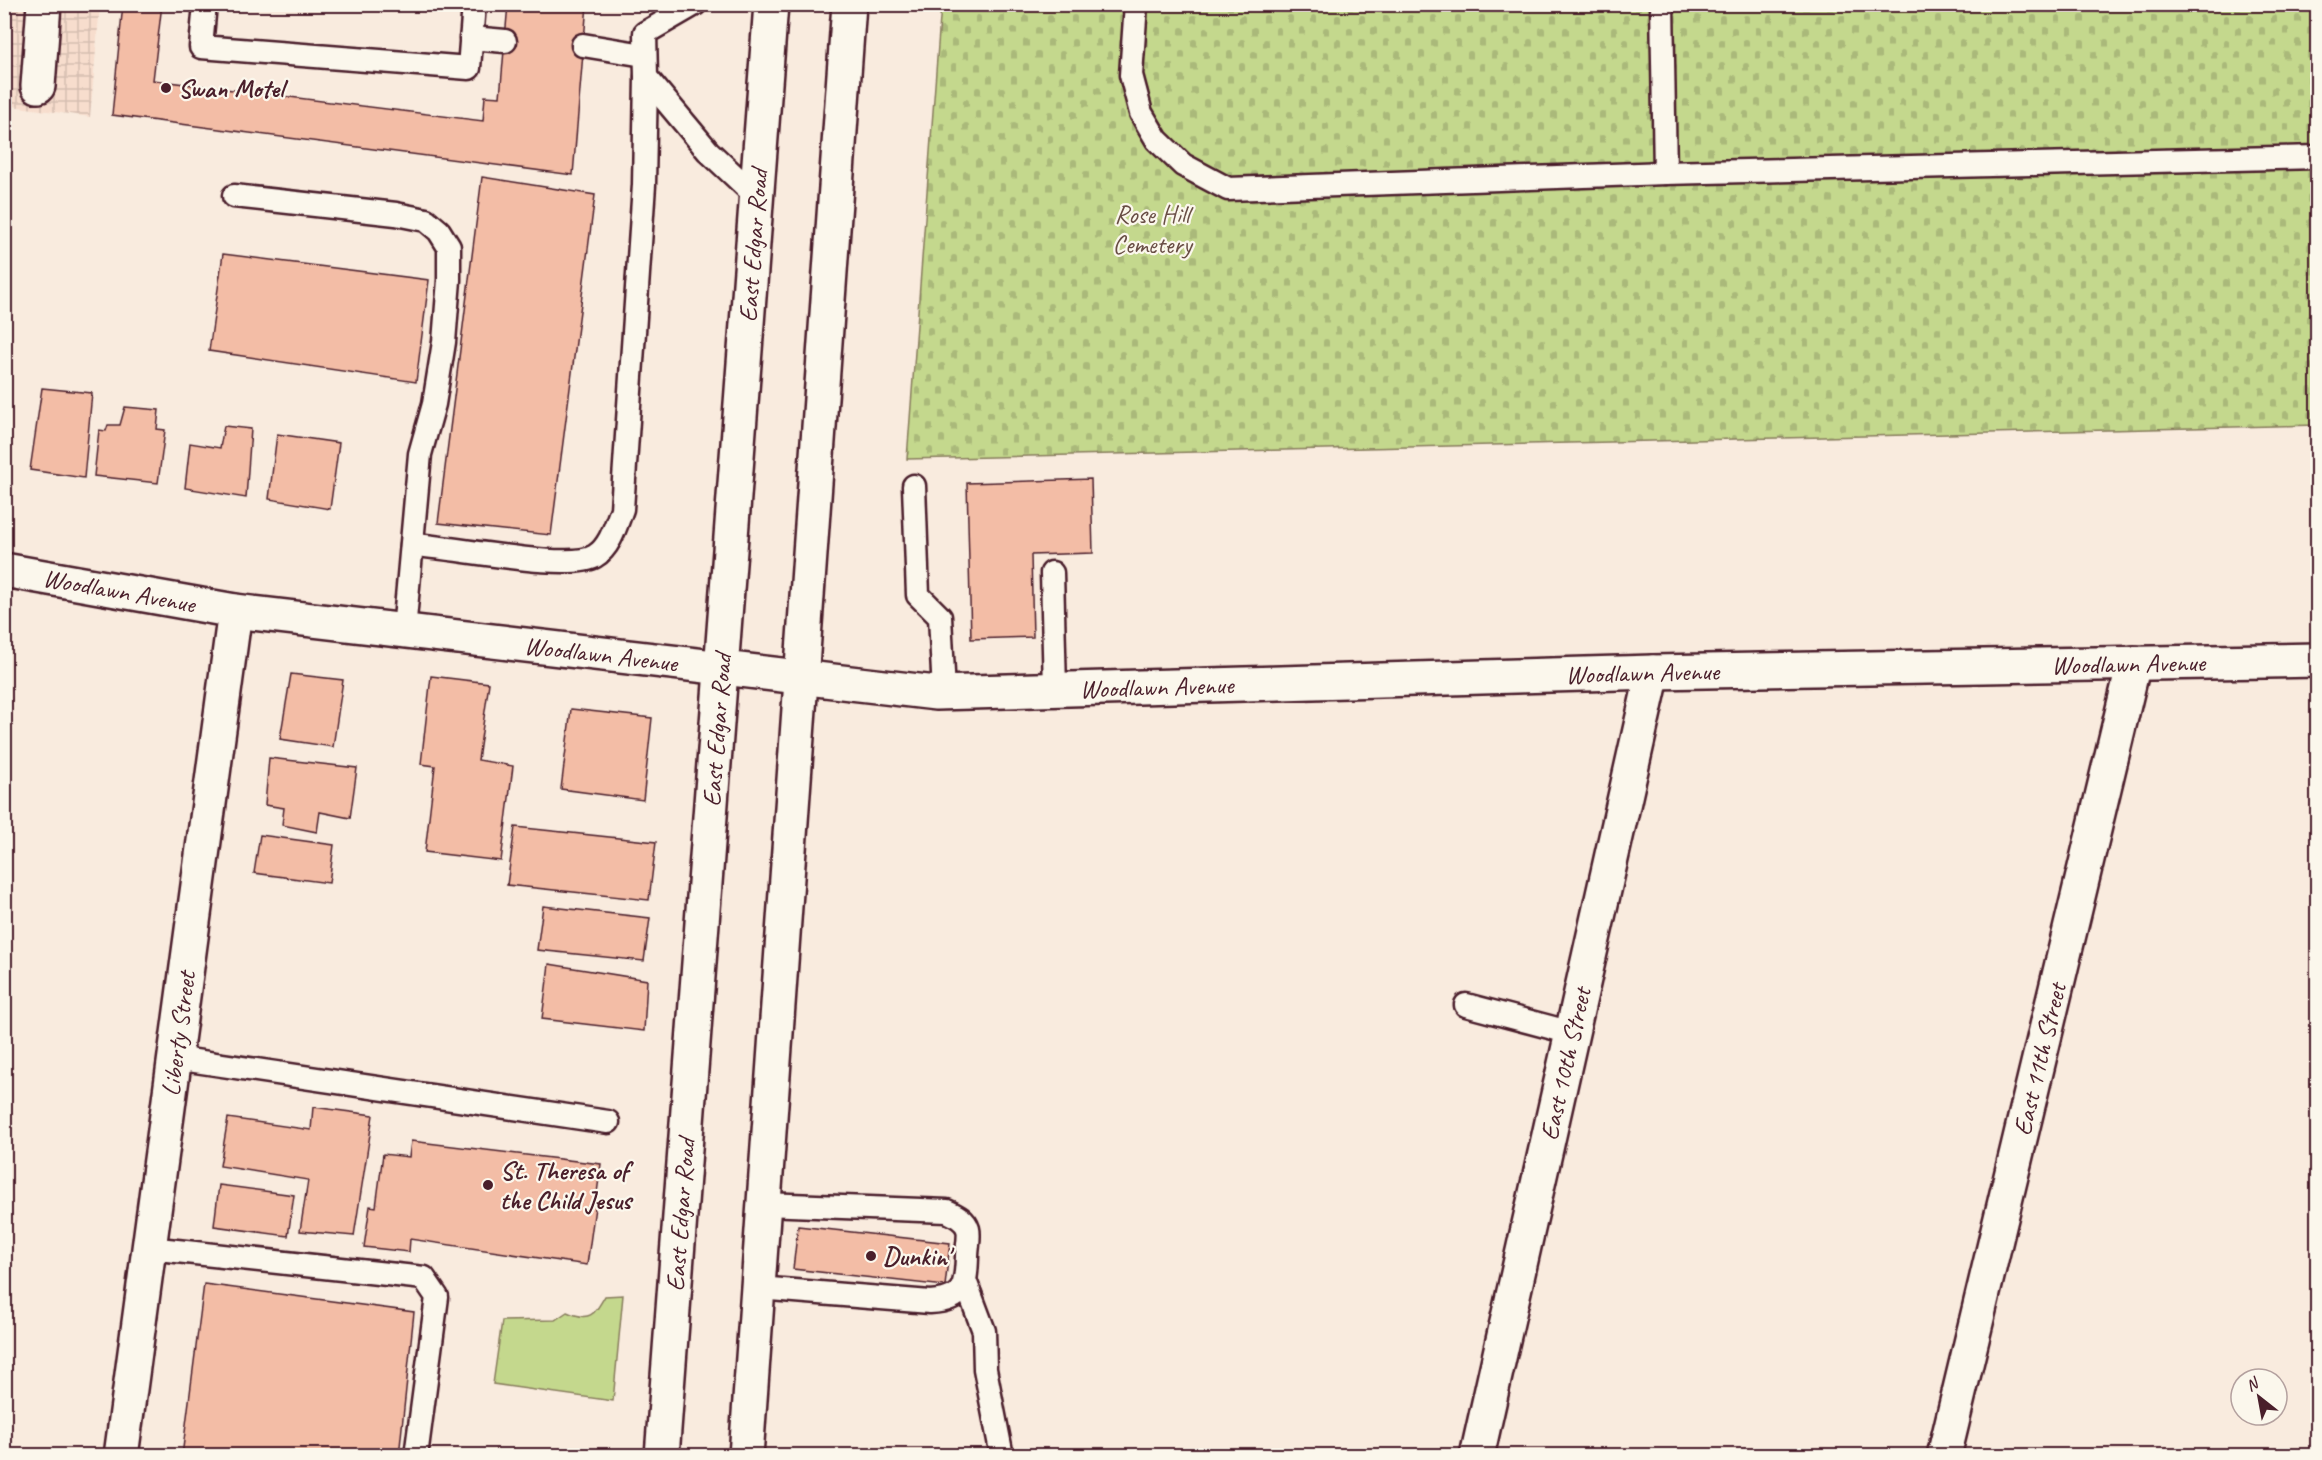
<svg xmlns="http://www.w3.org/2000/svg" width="2322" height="1460" font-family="Caveat,sans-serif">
<defs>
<pattern id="industrial-grid" width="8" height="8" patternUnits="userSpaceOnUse" patternTransform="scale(1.5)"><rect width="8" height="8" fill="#f7ddcd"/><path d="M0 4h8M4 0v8" fill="none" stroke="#d5bdb0"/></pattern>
<pattern id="cemetery-stones" width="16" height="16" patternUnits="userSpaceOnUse" patternTransform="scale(1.5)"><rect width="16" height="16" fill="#c4d88d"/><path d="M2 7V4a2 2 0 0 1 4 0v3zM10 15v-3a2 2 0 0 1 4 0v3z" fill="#aab97a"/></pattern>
</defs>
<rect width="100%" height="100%" fill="#f9ebde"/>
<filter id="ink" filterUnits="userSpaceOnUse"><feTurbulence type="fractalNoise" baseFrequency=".0167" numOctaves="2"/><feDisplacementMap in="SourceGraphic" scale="12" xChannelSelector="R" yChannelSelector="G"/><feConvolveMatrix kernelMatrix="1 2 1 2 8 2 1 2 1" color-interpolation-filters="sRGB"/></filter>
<g filter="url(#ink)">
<polygon fill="url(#industrial-grid)" points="5,5 100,5 90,117 5,105"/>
<polygon fill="url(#cemetery-stones)" stroke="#877c5c" stroke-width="1.5" points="941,5 2317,5 2317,425 907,459"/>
<path fill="#c4d88d" stroke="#877c5c" stroke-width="1.5" d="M623 1295 613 1401 493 1384 502 1321 555 1320 567 1312C590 1322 594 1315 605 1296Z"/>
<g fill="#f3bda6" stroke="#4a1f2b" stroke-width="1.5">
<polygon points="123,4 162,4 153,80 483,121 485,96 500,97 508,4 587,4 573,175 112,115"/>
<polygon points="482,177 595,195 551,535 438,523"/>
<polygon points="223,254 429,280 416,382 209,351"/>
<polygon points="42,388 92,393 84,478 30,470"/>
<polygon points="125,407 159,410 157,429 165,430 158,483 94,476 99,430 106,431 108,425 120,425"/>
<polygon points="224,426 251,429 246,498 185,488 190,443 220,448"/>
<polygon points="277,434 339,443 330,509 269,499"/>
<polygon points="1091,479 1093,553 1031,555 1033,637 971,639 967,483"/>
<polygon points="291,674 343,680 333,747 280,739"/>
<polygon points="431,676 489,683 478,760 513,766 501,861 425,852 435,766 421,764"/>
<polygon points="571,709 652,718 643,800 561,789"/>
<polygon points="269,758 357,768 350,818 320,812 317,832 282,825 284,808 265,805"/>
<polygon points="515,827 656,842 649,900 507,885"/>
<polygon points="260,835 334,845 329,883 254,873"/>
<polygon points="543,906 650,918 644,961 537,950"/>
<polygon points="549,964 647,980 644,1031 542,1019"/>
<polygon points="313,1107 373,1115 354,1236 300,1231 308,1180 220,1166 228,1118 311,1130"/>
<polygon points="411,1141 601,1164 587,1265 410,1239 409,1252 364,1247 370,1206 376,1207 383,1154 409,1157"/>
<polygon points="219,1185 294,1195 288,1236 214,1226"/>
<polygon points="798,1226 950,1243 945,1286 793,1269"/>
<polygon points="204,1284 414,1312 399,1456 182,1456"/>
</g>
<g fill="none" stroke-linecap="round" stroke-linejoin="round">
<defs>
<g id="service">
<polyline points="205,4 201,47 469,68 474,4"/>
<polyline points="695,4 645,33 646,77 708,151 757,197"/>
<polyline points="1136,4 1131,75 1141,113 1157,140 1183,165 1228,189 1665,173 2318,157"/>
<polyline points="1662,4 1665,173"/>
<polyline points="471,38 505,41"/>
<polyline points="583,45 644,55"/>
<polyline points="234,196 396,214 426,220 439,231 449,247 449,280 444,342 434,404 420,454 404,631"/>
<polyline points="914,486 918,595 940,617 944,692"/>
<path d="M412 545C449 546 571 572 595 556 610 547 616 525 622 509L644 185 646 77"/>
<polyline points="1052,573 1055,689"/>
<polyline points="1466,1005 1572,1033"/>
<polyline points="175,1058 608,1122"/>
<polyline points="149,1248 424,1278 437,1297 416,1456"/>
<polyline points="966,1283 984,1331 985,1369 1002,1456"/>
<path d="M758 1288 930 1302C964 1300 966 1287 967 1257 967 1248 970 1236 968 1229 965 1219 955 1215 947 1211L764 1204"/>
</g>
<g id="minor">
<polyline points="38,86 44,4"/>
<path id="s1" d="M4 570 235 611 936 693 1653 672 2318 660"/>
<path id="s2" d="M121 1456 235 611"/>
<path id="s3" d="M1477 1456 1653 672"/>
<path id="s4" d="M1944 1456 2134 663"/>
</g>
<g id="trunk">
<path id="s5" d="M662 1456 771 4"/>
<polyline points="746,1456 849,4"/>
</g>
</defs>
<use href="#service" stroke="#4a1f2b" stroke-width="27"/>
<use href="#minor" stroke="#4a1f2b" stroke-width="38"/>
<use href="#trunk" stroke="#4a1f2b" stroke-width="38"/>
<use href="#service" stroke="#fbf7ec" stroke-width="22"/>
<use href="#minor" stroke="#fbf7ec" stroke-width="33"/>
<use href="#trunk" stroke="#fbf7ec" stroke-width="33"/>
</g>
</g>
<g fill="#4a1f2b" stroke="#fbf7ec" stroke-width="2">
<circle cx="166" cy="88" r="6"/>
<circle cx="488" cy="1185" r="6"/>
<circle cx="871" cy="1256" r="6"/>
</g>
<g text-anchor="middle" stroke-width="4.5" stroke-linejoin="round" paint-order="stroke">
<g font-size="26" font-weight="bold" fill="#4a1f2b" stroke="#fbf7ec" text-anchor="start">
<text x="178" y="97">Swan Motel</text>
<text x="500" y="1179">St. Theresa of<tspan x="500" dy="30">the Child Jesus</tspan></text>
<text x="883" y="1265">Dunkin'</text>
</g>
<g font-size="26" fill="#684d44" stroke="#fbf7ec">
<text x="1152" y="223">Rose Hill<tspan x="1152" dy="30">Cemetery</tspan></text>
</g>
<g font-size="26" fill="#4a1f2b" stroke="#fbf7ec">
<text dy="9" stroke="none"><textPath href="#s5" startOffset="1214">East Edgar Road</textPath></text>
<text dy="9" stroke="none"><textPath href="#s1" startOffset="117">Woodlawn Avenue</textPath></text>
<text dy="9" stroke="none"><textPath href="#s1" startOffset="603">Woodlawn Avenue</textPath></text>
<text dy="9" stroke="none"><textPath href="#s1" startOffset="2133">Woodlawn Avenue</textPath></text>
<text dy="9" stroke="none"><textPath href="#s1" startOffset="1647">Woodlawn Avenue</textPath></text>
<text dy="9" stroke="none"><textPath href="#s1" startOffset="1161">Woodlawn Avenue</textPath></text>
<text dy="9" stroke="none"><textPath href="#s5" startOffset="728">East Edgar Road</textPath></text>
<text dy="9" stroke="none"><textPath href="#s2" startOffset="426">Liberty Street</textPath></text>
<text dy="9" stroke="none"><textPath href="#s4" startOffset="408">East 11th Street</textPath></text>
<text dy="9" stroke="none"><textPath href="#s3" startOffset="402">East 10th Street</textPath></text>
<text dy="9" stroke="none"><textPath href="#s5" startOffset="242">East Edgar Road</textPath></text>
</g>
</g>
<rect width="2322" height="1460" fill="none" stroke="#fbf7ec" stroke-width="24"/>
<rect x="12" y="12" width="2298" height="1436" fill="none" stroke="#4a1f2b" stroke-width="2" filter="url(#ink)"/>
<g transform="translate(2259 1397) rotate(329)"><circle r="28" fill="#fbf7ec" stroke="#b4a19f" stroke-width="1.5"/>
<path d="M0-4.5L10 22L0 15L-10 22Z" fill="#4a1f2b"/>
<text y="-9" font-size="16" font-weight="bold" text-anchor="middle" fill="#4a1f2b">N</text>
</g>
</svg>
